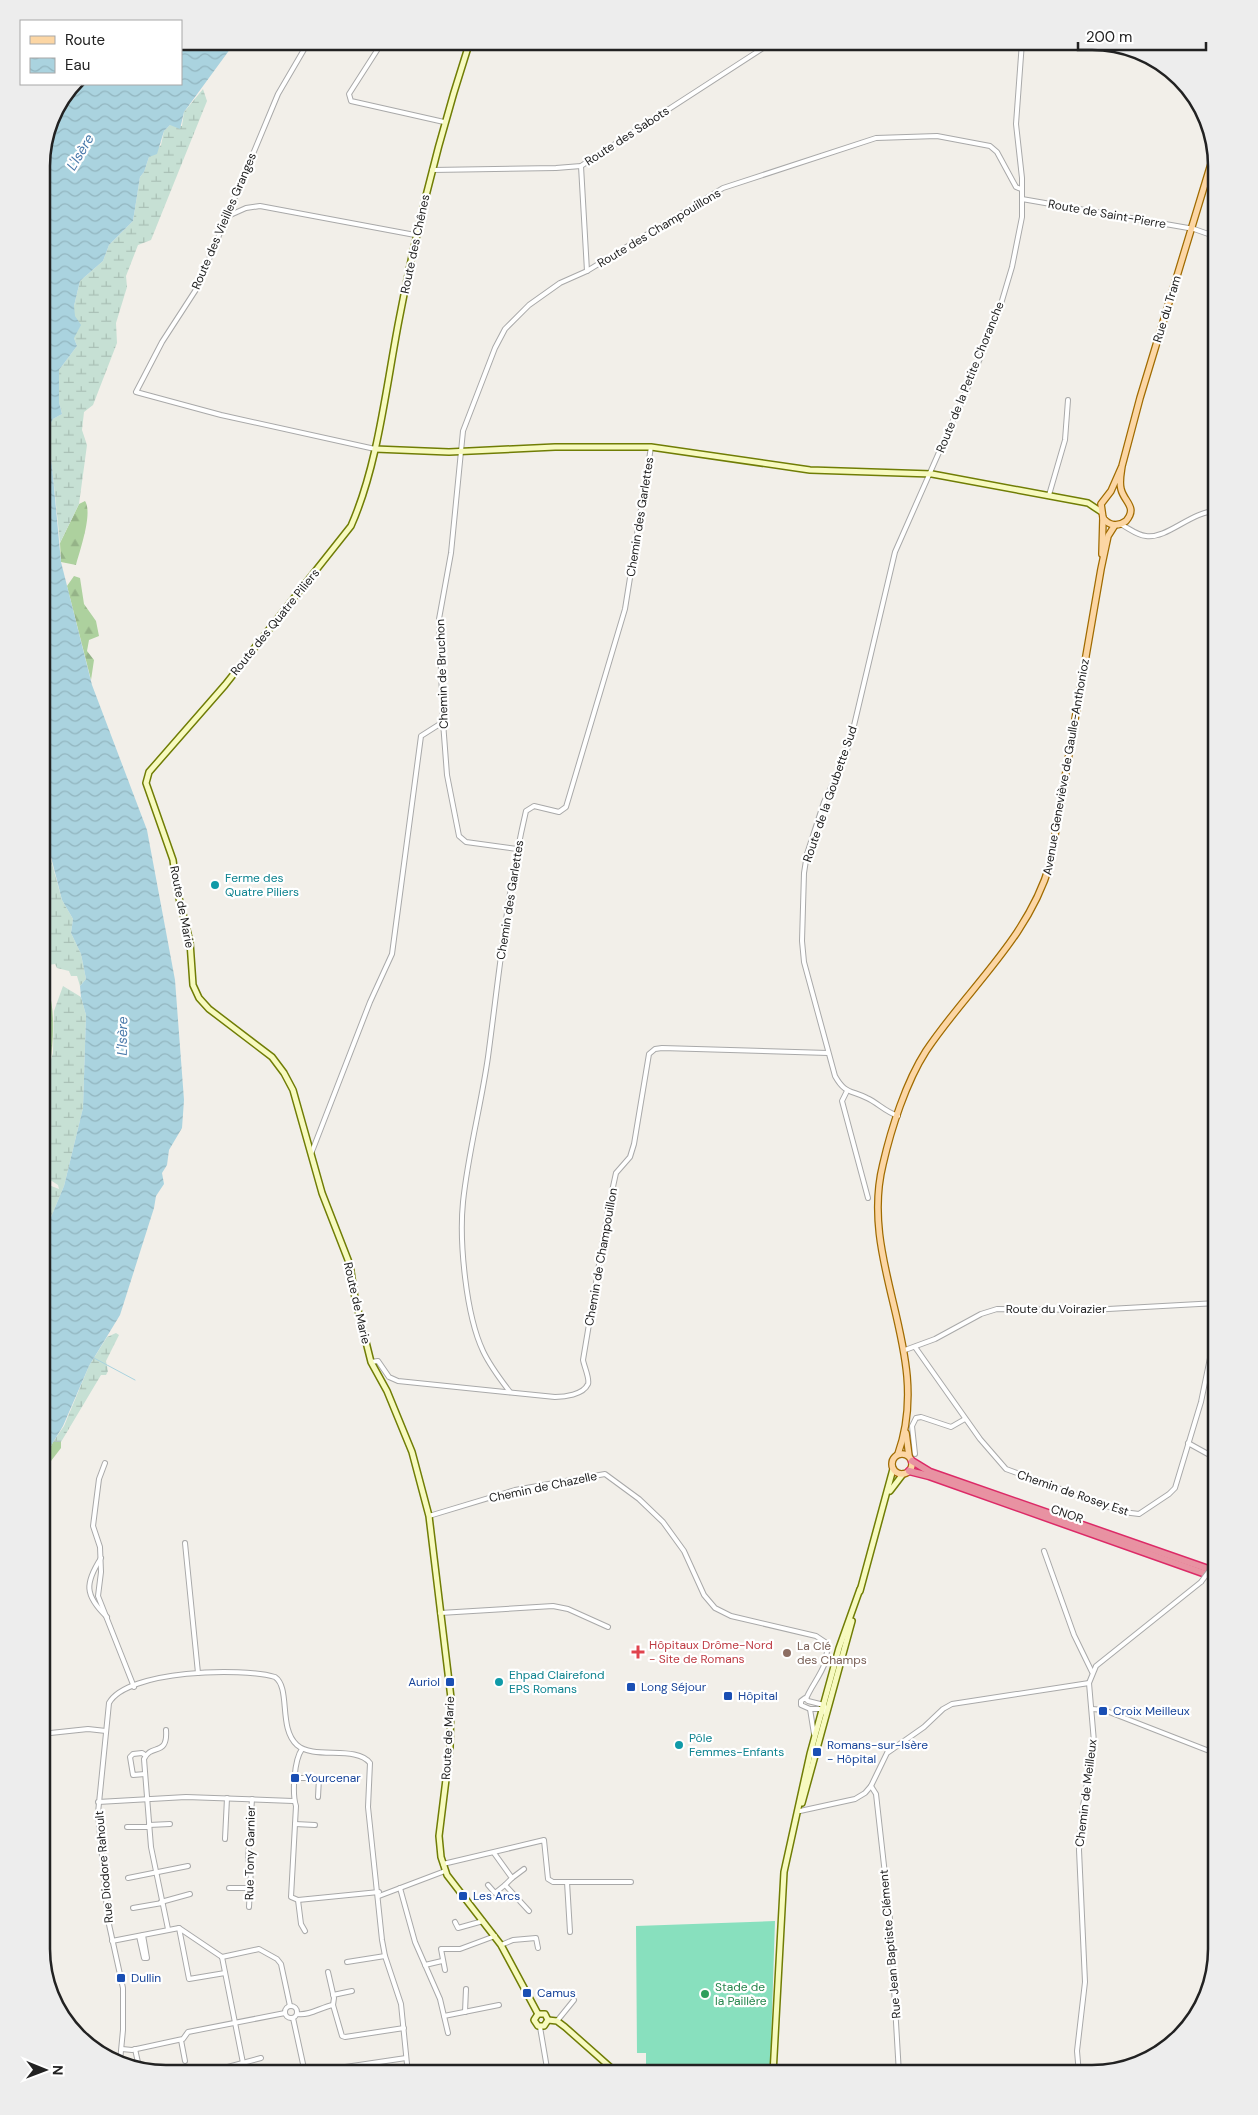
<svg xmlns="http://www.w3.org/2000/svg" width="1258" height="2115" font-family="'DM Sans',sans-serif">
<defs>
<pattern id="forest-firs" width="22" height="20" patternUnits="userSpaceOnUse" patternTransform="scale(1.25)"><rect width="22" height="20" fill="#add19e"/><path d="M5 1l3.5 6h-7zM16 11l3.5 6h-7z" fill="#95b388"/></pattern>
<pattern id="wetland-marsh" width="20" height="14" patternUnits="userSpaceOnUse" patternTransform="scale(1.25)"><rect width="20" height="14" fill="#c6e0d4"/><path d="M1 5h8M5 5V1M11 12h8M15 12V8" fill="none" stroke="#aac0b6"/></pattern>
<pattern id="water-waves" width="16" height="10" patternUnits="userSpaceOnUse" patternTransform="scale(1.25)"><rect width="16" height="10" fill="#aad3df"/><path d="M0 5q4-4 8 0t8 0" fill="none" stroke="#92b5bf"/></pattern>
</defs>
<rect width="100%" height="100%" fill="#f2efe9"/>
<g fill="url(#forest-firs)">
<path d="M85 501C93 513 80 550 76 565L61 562 60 543 79 504Z"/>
<polygon points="74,576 80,578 84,604 96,621 99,636 89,640 87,651 94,660 91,680 67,586"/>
<path d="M42 969C46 975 47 983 49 990 59 1031 48 1069 45 1110L41 1112Z"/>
<polygon points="53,1442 61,1442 61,1448 51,1461 51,1474 41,1496 41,1468"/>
</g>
<g fill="url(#wetland-marsh)">
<polygon points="74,84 80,84 45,145 51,118"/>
<polygon points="203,89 207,101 151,240 138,245 126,276 127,287 116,323 117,343 93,405 84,412 82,430 87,445 79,504 60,543 52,466 46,433 53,419 62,414 59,402 59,370 77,346 74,338 74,306 80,281 103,261 109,245 133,221 140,177 144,172 149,157 161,145 164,131 170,125 182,126 184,112"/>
<polygon points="48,849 62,900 73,919 71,933 81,954 86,979 80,986 77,976 71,976 69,971 57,968 55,964 41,966 41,851"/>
<polygon points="63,986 81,997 86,1015 83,1108 64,1186 41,1241 41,1182 59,1189 58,1185 41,1174 41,1112 45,1110 48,1069 53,1053 54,1011"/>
<polygon points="116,1333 119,1335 106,1361 108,1371 106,1375 101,1375 61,1442 53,1442 64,1426 89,1366 107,1337"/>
</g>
<polygon fill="#88e0be" points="775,1921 770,2074 646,2074 646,2053 637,2053 636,1926"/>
<polygon fill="url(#water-waves)" points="181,41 236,41 184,112 180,129 170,125 164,131 157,154 149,157 144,172 140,177 133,221 109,245 103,261 80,281 74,306 75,316 81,325 74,338 77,346 59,370 59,402 62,414 53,419 46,433 52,466 61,562 92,685 147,830 175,980 184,1100 182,1128 169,1150 167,1165 162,1173 164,1184 156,1196 154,1208 120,1315 89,1366 63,1426 41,1462 41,1241 64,1186 83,1108 86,1015 81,997 80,986 86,979 81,954 71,933 73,919 62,900 41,818 42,158 45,145 80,84 181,84"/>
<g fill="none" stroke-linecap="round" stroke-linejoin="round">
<polyline stroke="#aad3df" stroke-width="1" points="94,1358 135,1380"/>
<defs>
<g id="street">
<polyline points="309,41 278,94 197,288 162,342 136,392 221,415 375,449"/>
<polyline points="383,41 349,94 351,101 444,122"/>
<polyline points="581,166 587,271"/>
<polyline points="432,170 556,168 581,166 774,41"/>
<polyline points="1022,199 1194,229 1217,237"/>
<polyline points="228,216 246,208 260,206 415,235"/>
<polyline points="1049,495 1065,440 1068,400"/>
<path d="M1120 524C1129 528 1136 535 1146 536 1168 539 1191 511 1217 511"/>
<polyline points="517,849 466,842 459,836 447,775 443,722 439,619 451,553 463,431 495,348 505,329 529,305 560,283 587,271 723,188 876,138 937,136 990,146 997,152 1016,187 1021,189"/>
<polyline points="847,1091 842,1101 868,1198"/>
<path d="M898 1116C884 1111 878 1103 867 1098 851 1090 845 1094 835 1076L804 962 802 941 804 873 807 854 824 802 844 760 852 734 895 552 974 373 998 314 1012 267 1022 217V178L1016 124 1022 42"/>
<polyline points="311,1154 370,1002 392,954 421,736 443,722"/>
<polyline points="915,1347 980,1439 1006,1469 1123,1512 1139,1514 1169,1494 1175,1488 1201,1402 1217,1324"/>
<polyline points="905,1350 935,1339 981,1314 997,1309 1090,1310 1217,1303"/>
<path d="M371 1362 378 1361 389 1377 398 1381 555 1397C564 1397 583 1395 588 1384 590 1379 584 1366 583 1360L609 1205 616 1173 630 1157 634 1144 649 1054 655 1049 662 1048 828 1053"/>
<path d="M510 1392C500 1379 490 1366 483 1351 466 1315 459 1242 463 1202 468 1153 481 1106 488 1057 499 975 507 892 526 811L534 806 559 812 566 807 625 609 651 447"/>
<polyline points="1188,1443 1217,1459"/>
<polyline points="915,1454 912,1426 916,1418 921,1417 951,1427 965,1419"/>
<polyline points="105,1463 99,1479 93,1526 100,1547 101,1572 98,1596 134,1687"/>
<path d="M429 1516 515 1490 605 1474 639 1499 663 1522 684 1551 704 1595 715 1608 731 1616 816 1636 825 1642C833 1663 813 1681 806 1699"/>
<polyline points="185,1543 198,1673"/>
<polyline points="1044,1551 1074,1635 1092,1672"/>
<path d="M101 1558C85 1583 84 1595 107 1617"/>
<polyline points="440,1613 553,1606 568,1609 608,1627"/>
<polyline points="810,1709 814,1734"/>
<polyline points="823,1709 810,1709 801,1705 801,1701 805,1698 808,1701 824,1705 825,1713"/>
<polyline points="1092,1709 1104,1710 1217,1754"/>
<path d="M166 1730C168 1757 151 1743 144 1759L151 1847 168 1929"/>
<polyline points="41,1734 88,1729 106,1731"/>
<path d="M302 1749C294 1760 292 1794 296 1806L291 1897 298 1900 379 1892"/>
<polyline points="145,1774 133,1775 130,1757 133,1754 142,1753 145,1755"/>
<polyline points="295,1778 319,1778 318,1797"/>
<polyline points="871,1786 876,1794 890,1919 899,2074"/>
<polyline points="98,1802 186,1797 293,1801"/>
<polyline points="800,1811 855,1799 865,1793 871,1786 887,1753 924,1727 943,1709 952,1704 1089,1683"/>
<polyline points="295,1824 315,1825"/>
<polyline points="149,1825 170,1824"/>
<polyline points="127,1827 149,1827"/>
<polyline points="225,1839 227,1798"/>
<polyline points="494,1853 512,1878 505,1885 529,1911"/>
<polyline points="443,1864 544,1840 548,1879 553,1882 631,1882"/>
<polyline points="128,1878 188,1866"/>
<polyline points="512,1878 524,1869"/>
<polyline points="567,1882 570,1932"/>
<polyline points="488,1885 495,1893 505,1885"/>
<polyline points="229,1888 250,1888"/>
<polyline points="400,1888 415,1942 440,1999 448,2033"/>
<polyline points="379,1896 445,1871"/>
<polyline points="298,1900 301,1924 305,1931"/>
<polyline points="161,1902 190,1894"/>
<polyline points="249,1907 251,1868 248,1860 252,1799"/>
<polyline points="133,1908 162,1903"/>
<polyline points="455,1922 458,1928 483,1921"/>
<polyline points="179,1928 189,1979 225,1973"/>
<polyline points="139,1936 144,1958 147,1958 143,1935"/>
<polyline points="112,1941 179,1928 222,1957"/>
<polyline points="501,1945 513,1940 536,1938 538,1948"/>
<polyline points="222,1957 259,1949 277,1959 281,1964 290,2006"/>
<polyline points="222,1957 243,2063"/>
<polyline points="347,1962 385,1956"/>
<polyline points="425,1965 442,1961"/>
<polyline points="445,1970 441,1949 460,1949 495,1936"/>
<polyline points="328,1972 334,1998 333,2005"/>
<polyline points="333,1995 352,1991"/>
<circle cx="291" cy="2012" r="6"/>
<polyline points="465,2012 466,1989"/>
<path d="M297 2014C310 2016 321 2007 333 2005L342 2036 345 2037 404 2028"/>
<polyline points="444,2016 499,2005"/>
<polyline points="293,2018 305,2073 406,2058"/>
<polyline points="557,2021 574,2000"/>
<polyline points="540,2027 548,2074"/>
<polyline points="181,2040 185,2061"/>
<polyline points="122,2049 132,2050 178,2040 183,2039 188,2032 285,2013"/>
<polyline points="135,2049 139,2067"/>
<path d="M120 2061 123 2030V1988L108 1920 98 1813 109 1703C127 1670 242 1667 275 1677 291 1688 278 1728 297 1745 314 1760 356 1745 370 1763L368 1807 382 1940 385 1956 401 2004 408 2074"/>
<polyline points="224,2068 261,2058"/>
<polyline points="1079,2074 1077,2051 1085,1982 1079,1850 1083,1806 1094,1742 1089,1683 1096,1666 1201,1582"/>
</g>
<g id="secondary">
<path d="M470 41C440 133 417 225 399 320 386 387 378 465 351 526L225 685 149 772 146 783 173 860 177 890 190 942 193 985 199 998 209 1009 272 1057 284 1073 293 1090 322 1193 350 1265 355 1298 371 1362 387 1391 412 1452 429 1516 451 1698 450 1747 439 1836 441 1857 447 1875 501 1945 538 2014"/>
<polyline points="375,449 449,452 555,447 651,447 810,470 932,474 1088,503 1100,511"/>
<polyline points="890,1491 903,1474"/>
<polyline points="860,1591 893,1469"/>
<polyline points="802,1803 852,1621"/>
<polyline points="538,2014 534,2020 538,2026 544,2026 548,2020"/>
<polyline points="538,2014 545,2014 548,2020"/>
<polyline points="548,2020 557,2021 565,2027 618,2074"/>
<polyline points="773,2074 784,1872 810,1754 839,1648 860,1589"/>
</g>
<g id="primary">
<path d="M1122 466C1121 473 1119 482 1121 489 1124 502 1138 507 1126 521 1118 527 1109 526 1103 518L1101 504 1111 491 1122 466 1140 398 1214 154"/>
<polyline points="1102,554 1103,518"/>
<polyline points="906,1433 909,1456"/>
<circle cx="902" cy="1464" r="10"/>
<path d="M898 1454C934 1353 858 1264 883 1164 891 1129 906 1082 926 1051 968 988 1028 939 1050 864L1101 569 1108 536 1115 525"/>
</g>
<g id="highway">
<polyline points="912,1461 930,1472 1217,1572"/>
<polyline points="909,1471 929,1476 1217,1578"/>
</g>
</defs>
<use href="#street" stroke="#a9a9a9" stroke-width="6"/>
<use href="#secondary" stroke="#707d05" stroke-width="8"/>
<use href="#primary" stroke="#a06b00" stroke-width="8"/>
<use href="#highway" stroke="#dc2a67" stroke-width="9"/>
<use href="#street" stroke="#fff" stroke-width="4"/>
<use href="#secondary" stroke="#f7fabf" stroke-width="5"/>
<use href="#primary" stroke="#fcd6a4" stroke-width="5.5"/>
<use href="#highway" stroke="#e892a2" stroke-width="6"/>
<defs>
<polyline id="street-bridge" points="1201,1582 1216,1562"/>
</defs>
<use href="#street-bridge" stroke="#a9a9a9" stroke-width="6" stroke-linecap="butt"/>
<use href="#street-bridge" stroke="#fff" stroke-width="4"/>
</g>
<g fill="#0f9aa8" stroke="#fff" stroke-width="2">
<circle cx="215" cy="885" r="5"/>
<circle cx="499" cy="1682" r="5"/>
<circle cx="679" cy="1745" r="5"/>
</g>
<path fill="#e0444e" stroke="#fff" stroke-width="2" d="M635.5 1644.5h5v5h5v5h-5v5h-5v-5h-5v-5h5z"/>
<circle fill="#8d6e63" stroke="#fff" stroke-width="2" cx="787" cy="1653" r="5"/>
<g fill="#1a4fb4" stroke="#fff" stroke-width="2">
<rect x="445" y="1677" width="10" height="10" rx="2.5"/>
<rect x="626" y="1682" width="10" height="10" rx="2.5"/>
<rect x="723" y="1691" width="10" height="10" rx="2.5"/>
<rect x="1098" y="1706" width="10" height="10" rx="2.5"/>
<rect x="812" y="1747" width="10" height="10" rx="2.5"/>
<rect x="290" y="1773" width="10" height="10" rx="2.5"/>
<rect x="458" y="1891" width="10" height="10" rx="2.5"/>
<rect x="116" y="1973" width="10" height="10" rx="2.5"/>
<rect x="522" y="1988" width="10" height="10" rx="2.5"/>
</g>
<circle fill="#2e9e5b" stroke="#fff" stroke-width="2" cx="705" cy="1994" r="5"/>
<g text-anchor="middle" stroke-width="4.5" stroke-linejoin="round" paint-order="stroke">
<g font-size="12" fill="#222" stroke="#fff">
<text transform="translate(627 136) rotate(-33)" y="4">Route des Sabots</text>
<text transform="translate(1107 214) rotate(10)" y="4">Route de Saint-Pierre</text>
<text transform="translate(224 221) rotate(-67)" y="4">Route des Vieilles Granges</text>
<text transform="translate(659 228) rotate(-31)" y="4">Route des Champouillons</text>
<text transform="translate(415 244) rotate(-78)" y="4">Route des Chênes</text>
<text transform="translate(1167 309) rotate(-73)" y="4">Rue du Tram</text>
<text transform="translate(970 377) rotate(-68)" y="4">Route de la Petite Choranche</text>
<text transform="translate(640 517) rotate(-81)" y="4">Chemin des Garlettes</text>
<text transform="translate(275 622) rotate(-51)" y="4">Route des Quatre Piliers</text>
<text transform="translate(442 674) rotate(-92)" y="4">Chemin de Bruchon</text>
<text transform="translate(1066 767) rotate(-80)" y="4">Avenue Geneviève de Gaulle-Anthonioz</text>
<text transform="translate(830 794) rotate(-71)" y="4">Route de la Goubette Sud</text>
<text transform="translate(510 900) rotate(-81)" y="4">Chemin des Garlettes</text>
<text transform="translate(182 907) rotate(79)" y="4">Route de Marie</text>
<text transform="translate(601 1257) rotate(-80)" y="4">Chemin de Champouillon</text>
<text transform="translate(357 1303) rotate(77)" y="4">Route de Marie</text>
<text x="1056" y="1313">Route du Voirazier</text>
<text transform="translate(543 1487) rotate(-12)" y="4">Chemin de Chazelle</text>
<text transform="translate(1073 1493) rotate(19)" y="4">Chemin de Rosey Est</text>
<text transform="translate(1067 1514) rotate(19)" y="4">CNOR</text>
<text transform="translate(448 1738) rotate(-87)" y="4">Route de Marie</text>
<text transform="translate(1086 1793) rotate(-83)" y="4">Chemin de Meilleux</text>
<text transform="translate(250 1853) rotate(-89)" y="4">Rue Tony Garnier</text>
<text transform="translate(104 1867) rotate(-95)" y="4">Rue Diodore Rahoult</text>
<text transform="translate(890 1944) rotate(-95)" y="4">Rue Jean Baptiste Clément</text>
</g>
<g font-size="12" fill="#0d838f" stroke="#fff" text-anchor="start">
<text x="225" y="882">Ferme des<tspan x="225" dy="14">Quatre Piliers</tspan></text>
<text x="509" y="1679">Ehpad Clairefond<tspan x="509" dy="14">EPS Romans</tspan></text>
<text x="689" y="1742">Pôle<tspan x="689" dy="14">Femmes-Enfants</tspan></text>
</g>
<g font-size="12" fill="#be3a42" stroke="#fff" text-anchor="start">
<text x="649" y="1649">Hôpitaux Drôme-Nord<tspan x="649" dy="14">- Site de Romans</tspan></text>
</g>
<g font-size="12" fill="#785e54" stroke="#fff" text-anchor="start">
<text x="797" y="1650">La Clé<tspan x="797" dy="14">des Champs</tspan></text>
</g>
<g font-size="12" fill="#164399" stroke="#fff" text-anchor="start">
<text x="440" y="1686" text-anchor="end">Auriol</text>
<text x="641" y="1691">Long Séjour</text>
<text x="738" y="1700">Hôpital</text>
<text x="1113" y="1715">Croix Meilleux</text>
<text x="827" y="1749">Romans-sur-Isère<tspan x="827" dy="14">- Hôpital</tspan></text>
<text x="305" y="1782">Yourcenar</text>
<text x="473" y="1900">Les Arcs</text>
<text x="131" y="1982">Dullin</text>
<text x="537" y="1997">Camus</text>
</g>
<g font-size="12" fill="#27864d" stroke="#fff" text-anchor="start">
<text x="715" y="1991">Stade de<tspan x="715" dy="14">la Paillère</tspan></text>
</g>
<g font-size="14" font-style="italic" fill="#4a7aab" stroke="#fff">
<text transform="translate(80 152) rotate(-59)" y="5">L'Isère</text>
<text transform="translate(122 1036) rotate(-89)" y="5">L'Isère</text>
</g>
</g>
<path d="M0 0H1258V2115H0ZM166 50H1092A116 116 0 0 1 1208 166V1949A116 116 0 0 1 1092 2065H166A116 116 0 0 1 50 1949V166A116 116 0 0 1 166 50Z" fill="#ededed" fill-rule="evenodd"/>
<path fill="none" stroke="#222" stroke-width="2.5" d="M166 50H1092A116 116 0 0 1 1208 166V1949A116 116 0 0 1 1092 2065H166A116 116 0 0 1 50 1949V166A116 116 0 0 1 166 50Z"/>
<rect x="20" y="20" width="162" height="65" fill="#ffffff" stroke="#a7a7a7"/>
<rect x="30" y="36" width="25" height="8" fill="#fcd6a4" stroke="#a7a7a7"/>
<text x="65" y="45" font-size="15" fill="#222222">Route</text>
<rect x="30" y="58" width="25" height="15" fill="url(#water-waves)" stroke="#a7a7a7"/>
<text x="65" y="70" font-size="15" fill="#222222">Eau</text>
<g transform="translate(45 2070) rotate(91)" stroke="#ffffff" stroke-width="4" paint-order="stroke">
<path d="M0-4L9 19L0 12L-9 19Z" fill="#222222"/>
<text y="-8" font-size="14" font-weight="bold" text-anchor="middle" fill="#222222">N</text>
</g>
<path d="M1078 42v8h128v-8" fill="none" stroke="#222222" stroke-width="2.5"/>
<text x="1086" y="42" font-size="15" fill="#222222" stroke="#ffffff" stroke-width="4" paint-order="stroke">200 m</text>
</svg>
